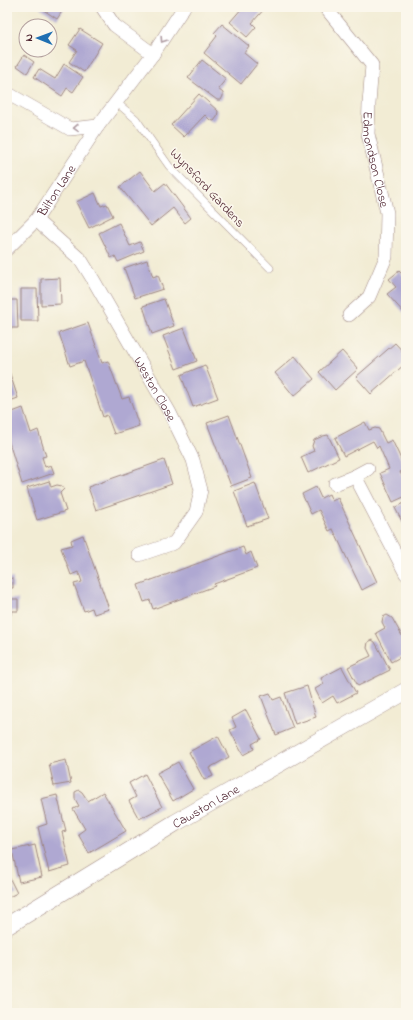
<svg xmlns="http://www.w3.org/2000/svg" width="413" height="1020" font-family="'Indie Flower',sans-serif">
<rect width="100%" height="100%" fill="#fbf7ec"/>
<filter id="ink" filterUnits="userSpaceOnUse"><feTurbulence type="fractalNoise" baseFrequency=".025" numOctaves="2"/><feDisplacementMap in="SourceGraphic" scale="8" xChannelSelector="R" yChannelSelector="G"/><feConvolveMatrix kernelMatrix="1 2 1 2 8 2 1 2 1" color-interpolation-filters="sRGB"/></filter>
<filter id="wash" filterUnits="userSpaceOnUse"><feTurbulence type="fractalNoise" baseFrequency=".012" numOctaves="4" result="noise"/><feDisplacementMap in="SourceGraphic" scale="16" xChannelSelector="R" yChannelSelector="G"/><feGaussianBlur stdDeviation="0.9" result="paint"/><feColorMatrix in="noise" values="0 0 0 0 0 0 0 0 0 0 0 0 0 0 0 0 0 1.4 0 .05"/><feComposite in="paint" operator="in"/></filter>
<g filter="url(#wash)">
<rect width="100%" height="100%" fill="#f2ecd4"/>
<g id="blocks">
<g fill="#afa8d2">
<polygon points="39,7 65,7 57,19"/>
<polygon points="243,7 264,7 265,8 252,23 256,27 247,37 230,22"/>
<polygon points="222,24 249,46 244,53 257,64 241,84 204,53 217,36 214,33"/>
<polygon points="80,29 102,43 84,72 69,62 77,50 69,45"/>
<polygon points="24,55 34,62 27,73 17,66"/>
<polygon points="202,60 226,79 218,89 223,93 223,96 221,100 217,100 188,78"/>
<polygon points="64,64 83,77 73,92 67,88 62,96 34,77 39,69 55,79"/>
<polygon points="199,94 218,111 217,117 214,121 210,120 205,115 184,137 171,125"/>
<polygon points="140,171 155,191 165,183 191,218 185,223 173,208 151,226 120,187"/>
<polygon points="95,193 101,206 107,204 113,216 89,228 76,202"/>
<polygon points="119,223 130,246 140,242 144,251 118,262 115,256 111,258 99,233"/>
<polygon points="147,260 153,277 158,275 163,289 135,298 124,268"/>
<polygon points="399,271 406,278 406,315 387,294 396,287 389,279"/>
<polygon points="60,278 61,304 41,305 41,279"/>
<polygon points="21,289 37,289 38,321 21,321"/>
<polygon points="164,299 174,326 152,334 143,306"/>
<polygon points="7,300 17,300 18,328 7,328"/>
<polygon points="88,323 102,363 108,361 122,399 129,397 139,426 114,434 107,415 103,417 84,361 70,366 59,333"/>
<polygon points="184,328 197,361 176,369 163,336"/>
<polygon points="395,343 406,355 406,363 371,394 356,377"/>
<polygon points="342,351 358,369 335,390 319,372"/>
<polygon points="295,356 314,379 294,396 275,373"/>
<polygon points="205,365 218,398 193,407 181,375"/>
<polygon points="8,368 18,398 7,402 7,369"/>
<polygon points="23,408 31,433 38,430 46,456 42,457 45,467 51,465 54,473 22,484 7,436 7,414"/>
<polygon points="229,415 252,478 231,486 207,423"/>
<polygon points="365,422 369,430 375,428 379,429 386,443 392,440 406,470 400,472 406,484 406,496 393,502 380,473 389,469 379,446 377,448 373,441 344,456 335,438"/>
<polygon points="328,435 339,458 308,473 301,457 314,451 312,446 314,440 323,436"/>
<polygon points="164,460 172,484 96,510 88,487"/>
<polygon points="49,481 51,487 57,485 62,486 64,489 60,493 66,511 37,520 27,488"/>
<polygon points="255,483 268,519 247,526 234,491"/>
<polygon points="316,487 321,498 329,494 332,501 338,498 377,582 362,590 333,529 329,531 319,510 311,514 302,494"/>
<polygon points="406,502 406,529 395,508"/>
<polygon points="83,535 109,609 94,614 92,608 84,611 74,584 82,582 80,576 78,572 71,575 61,548 72,545 71,540"/>
<polygon points="243,547 246,555 251,552 257,568 214,584 215,586 153,609 150,600 144,602 138,585"/>
<polygon points="13,578 13,588 7,588 7,579"/>
<polygon points="7,599 18,599 18,611 11,611 11,615 7,615"/>
<polygon points="387,615 392,618 406,643 406,654 391,662 376,633 385,628 382,622 383,617"/>
<polygon points="372,640 375,642 390,670 358,686 348,667 371,656 367,648 368,642"/>
<polygon points="342,667 356,693 337,703 333,696 322,703 315,689 324,684 321,678"/>
<polygon points="307,686 316,717 295,724 285,693"/>
<polygon points="270,693 273,700 281,697 293,728 276,735 261,696"/>
<polygon points="246,710 261,739 252,744 254,749 243,755 230,730 236,727 232,718"/>
<polygon points="218,736 229,757 209,768 213,776 204,780 189,752"/>
<polygon points="66,760 71,783 54,786 49,764"/>
<polygon points="178,762 193,789 173,801 157,773"/>
<polygon points="145,774 162,807 139,819 129,801 136,797 129,783"/>
<polygon points="79,790 82,792 88,801 103,792 126,831 89,853 78,834 85,829 73,809 79,806 75,799 75,792"/>
<polygon points="57,795 66,831 62,832 70,866 49,872 38,827 47,824 41,799"/>
<polygon points="35,845 42,877 19,882 12,850"/>
<polygon points="7,873 17,893 7,898"/>
</g>
</g>
</g>
<g filter="url(#ink)">
<use href="#blocks" fill-opacity="0" stroke="#9e8680" stroke-width="1"/>
<g fill="none" stroke-linecap="round" stroke-linejoin="round">
<defs>
<polyline id="service" points="116,102 136,119 169,166 270,268"/>
<g id="minor">
<polyline points="102,7 114,25 153,54"/>
<path id="s1" d="M325 7 372 65 369 104 368 134 387 213 386 257 369 297 349 315"/>
<polyline points="7,93 70,129 98,126 153,54 184,7"/>
<path id="s2" d="M36 220 81 260 94 281 170 413 193 460 201 490 196 512 174 543 139 555"/>
<path id="s3" d="M7 249 36 220 98 126"/>
<polyline points="355,476 406,574"/>
<polyline points="335,484 355,476 368,469"/>
</g>
<g id="tertiary">
<path id="s4" d="M7 926 175 823 406 691"/>
</g>
</defs>
<use href="#service" stroke="#9e8680" stroke-width="8"/>
<use href="#minor" stroke="#9e8680" stroke-width="14"/>
<use href="#tertiary" stroke="#9e8680" stroke-width="18"/>
<use href="#service" stroke="#fff" stroke-width="7"/>
<use href="#minor" stroke="#fff" stroke-width="13"/>
<use href="#tertiary" stroke="#fff" stroke-width="17"/>
</g>
<defs><path id="oneway-chevron" d="M-2-3.5L2.5 0L-2 3.5" fill="none" stroke-width="1.6" stroke-linecap="round" stroke-linejoin="round"/></defs>
<g stroke="#ae9aa0">
<use href="#oneway-chevron" transform="translate(163 40) rotate(123)"/>
<use href="#oneway-chevron" transform="translate(76 128) rotate(177)"/>
</g>
</g>
<g text-anchor="middle" stroke-width="3.5" stroke-linejoin="round" paint-order="stroke">
<g font-size="13" fill="#4a1f2b" stroke="#fbf7ec">
<text dy="5" stroke="none"><textPath href="#s1" startOffset="170">Edmondson Close</textPath></text>
<text transform="translate(208 187) rotate(47)" y="5">Wynsford Gardens</text>
<text dy="5" stroke="none"><textPath href="#s3" startOffset="77">Bilton Lane</textPath></text>
<text dy="5" stroke="none"><textPath href="#s2" startOffset="209">Weston Close</textPath></text>
<text dy="5" stroke="none"><textPath href="#s4" startOffset="232">Cawston Lane</textPath></text>
</g>
</g>
<rect width="413" height="1020" fill="none" stroke="#fbf7ec" stroke-width="24"/>
<g transform="translate(38 38) rotate(271)"><circle r="19" fill="#fbf7ec" stroke="#b4a19f"/>
<path d="M0-3L7 15L0 10L-7 15Z" fill="#1f6fb2"/>
<text y="-6" font-size="11" font-weight="bold" text-anchor="middle" fill="#4a1f2b">N</text>
</g>
</svg>
